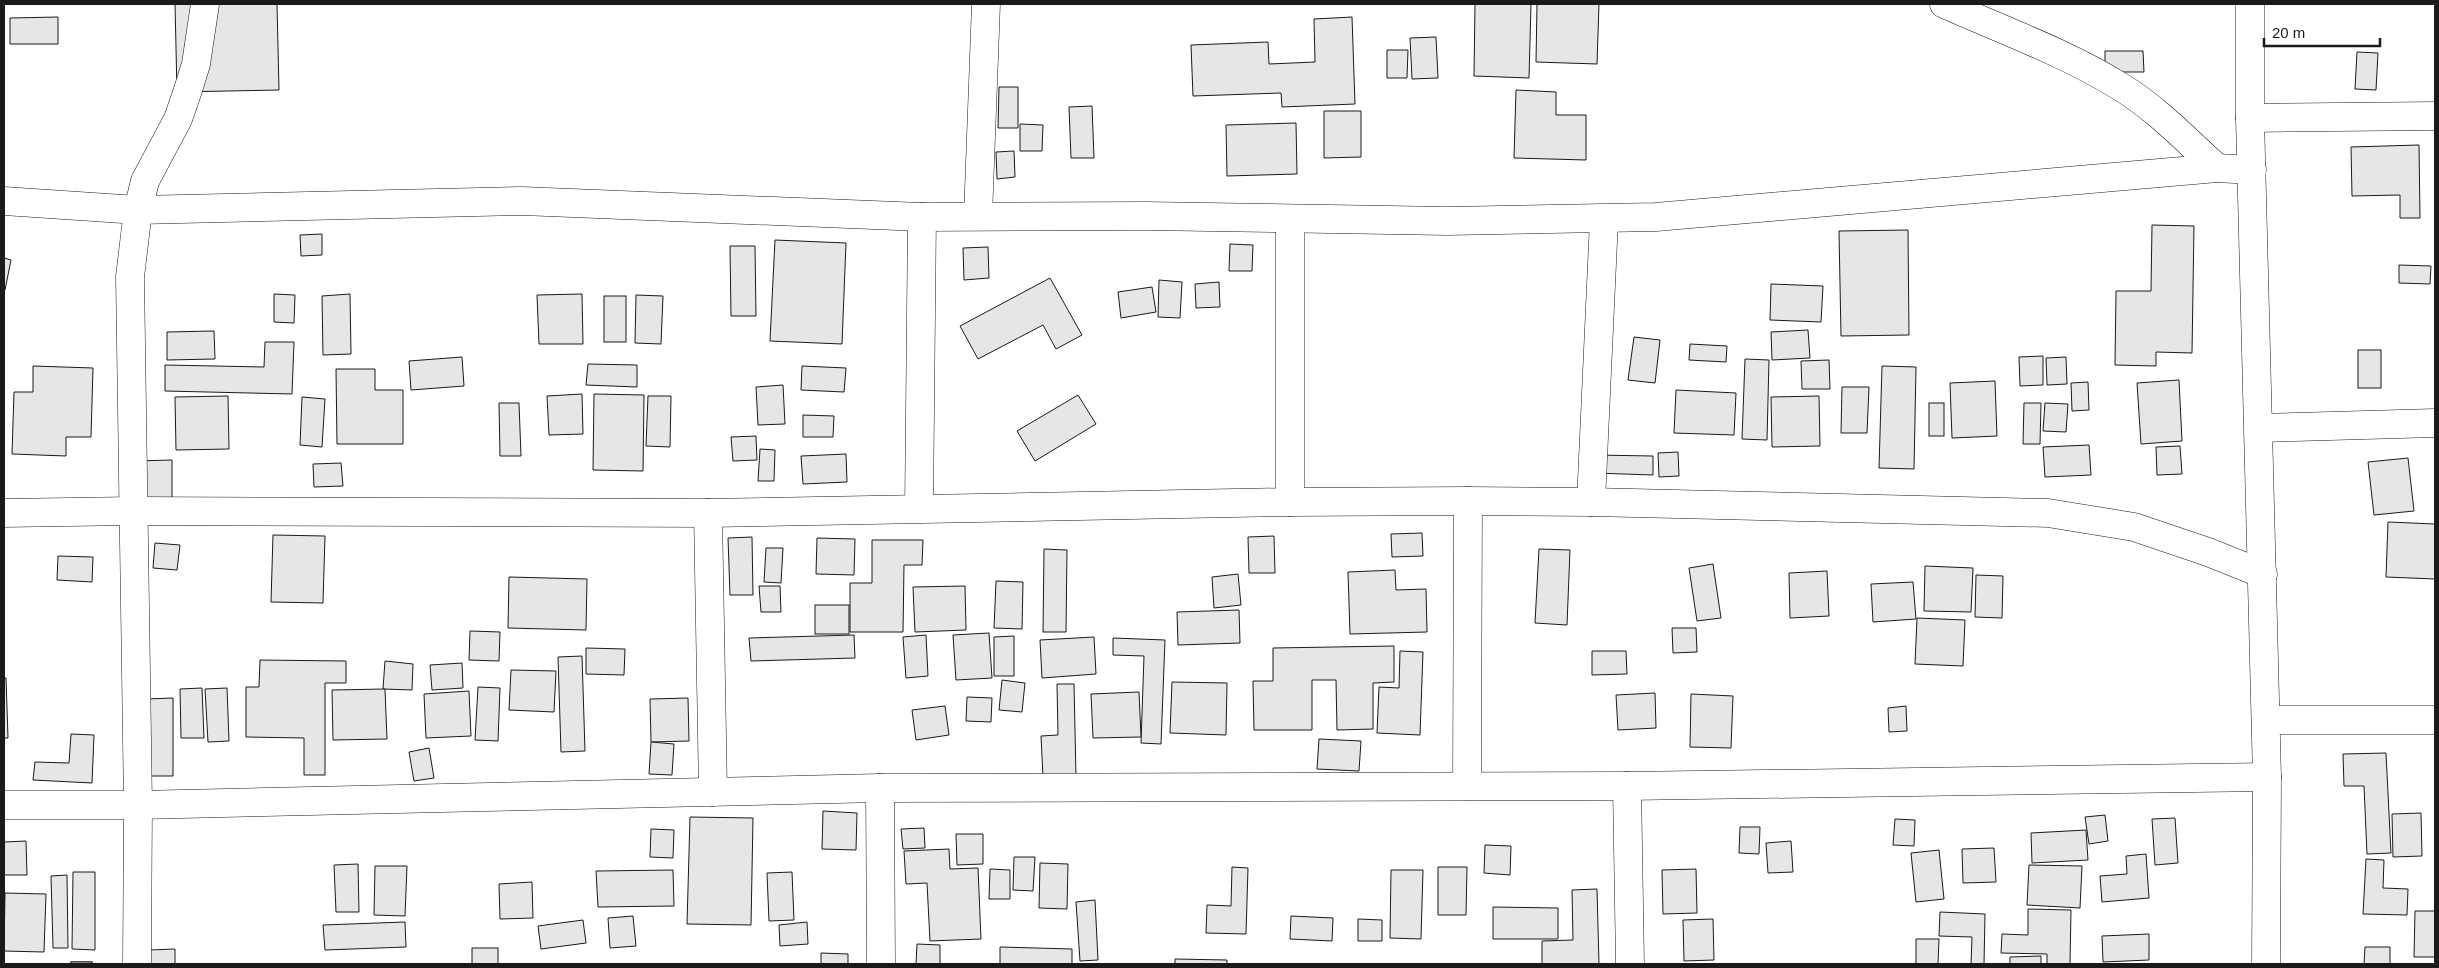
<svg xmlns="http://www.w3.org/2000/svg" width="2439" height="968" font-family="Helvetica,sans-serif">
<rect width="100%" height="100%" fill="#fff"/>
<g fill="#e6e6e6" stroke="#1a1a1a">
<polygon points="175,4 277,4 279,90 177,92"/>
<polygon points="1475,4 1531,4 1529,78 1474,76"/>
<polygon points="1537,4 1599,4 1597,64 1536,62"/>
<polygon points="58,17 58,44 10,44 10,18"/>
<polygon points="1352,17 1355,104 1282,107 1281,93 1193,96 1191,45 1268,42 1269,64 1315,62 1314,19"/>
<polygon points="1436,37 1438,78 1412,79 1410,38"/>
<polygon points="1387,50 1408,50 1407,78 1387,78"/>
<polygon points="2105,51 2143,51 2144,72 2105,72"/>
<polygon points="2357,52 2378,53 2376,90 2355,89"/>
<polygon points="999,87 1018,87 1018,128 998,128"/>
<polygon points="1516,90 1556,92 1556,115 1586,115 1586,160 1514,158"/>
<polygon points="1092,106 1094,158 1071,158 1069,107"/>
<polygon points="1324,111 1361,111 1361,157 1324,158"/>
<polygon points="1296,123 1297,174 1227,176 1226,125"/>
<polygon points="1020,124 1043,125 1042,151 1020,151"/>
<polygon points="2419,145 2420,218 2400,218 2400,195 2352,196 2351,147"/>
<polygon points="1014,151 1015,177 997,179 996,152"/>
<polygon points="2152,225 2194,226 2192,353 2156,352 2156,366 2115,365 2116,291 2151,291"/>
<polygon points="1908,230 1909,335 1841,336 1839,231"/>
<polygon points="322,234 322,255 301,256 300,235"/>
<polygon points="775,240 846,243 842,344 770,341"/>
<polygon points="1230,244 1253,245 1252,271 1229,271"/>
<polygon points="730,246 755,246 756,316 731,316"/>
<polygon points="988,247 989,278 964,280 963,248"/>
<polygon points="4,258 11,260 5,290 4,290"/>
<polygon points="2399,265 2431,266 2430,284 2399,283"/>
<polygon points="1050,278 1082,335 1056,349 1043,325 978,359 960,326"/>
<polygon points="1159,280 1182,282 1180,318 1158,317"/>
<polygon points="1219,282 1220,307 1196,308 1195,284"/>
<polygon points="1771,284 1823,286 1821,322 1770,320"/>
<polygon points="1152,287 1156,312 1121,318 1118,292"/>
<polygon points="274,294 295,295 294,323 274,322"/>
<polygon points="350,294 351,354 323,355 322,296"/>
<polygon points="582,294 583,344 539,344 537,295"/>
<polygon points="636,295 663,296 661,344 635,343"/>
<rect x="604" y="296" width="22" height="46"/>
<polygon points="1808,330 1810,358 1772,360 1771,332"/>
<polygon points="214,331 215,359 167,360 167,332"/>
<polygon points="1634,337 1660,340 1655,383 1628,380"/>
<polygon points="265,342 294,342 292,394 165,391 165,365 264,367"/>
<polygon points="1690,344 1727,346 1726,362 1689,360"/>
<rect x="2358" y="350" width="23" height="38"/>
<polygon points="2043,356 2043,385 2020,386 2019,357"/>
<polygon points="462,357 464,386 411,390 409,361"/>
<polygon points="2066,357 2067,384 2047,385 2046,358"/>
<polygon points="1745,359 1769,360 1767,440 1742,439"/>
<polygon points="1829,360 1830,389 1802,389 1801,361"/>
<polygon points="588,364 637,365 637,387 586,385"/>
<polygon points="33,366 93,368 91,437 66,437 66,456 12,454 14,392 33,392"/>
<polygon points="802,366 846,368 844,392 801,390"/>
<polygon points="1882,366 1916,367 1914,469 1879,468"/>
<polygon points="336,369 375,369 375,390 403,390 403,444 337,444"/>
<polygon points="2179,380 2182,441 2141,444 2137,383"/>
<polygon points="1995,381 1997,436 1952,438 1950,383"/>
<polygon points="2088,382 2089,410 2072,411 2071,383"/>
<polygon points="783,385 785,424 758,425 756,387"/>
<polygon points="1842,387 1869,387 1867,433 1841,433"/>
<polygon points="1676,390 1736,393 1734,435 1674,433"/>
<polygon points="582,394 583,434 549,435 547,396"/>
<polygon points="594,394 644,395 643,471 593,470"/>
<polygon points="1078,395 1096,424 1035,461 1017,431"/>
<polygon points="228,396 229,449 176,450 175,397"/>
<polygon points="648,396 671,396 670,447 646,446"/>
<polygon points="1819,396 1820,446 1772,447 1771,397"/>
<polygon points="302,397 325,399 322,447 300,445"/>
<polygon points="499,403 519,403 521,456 500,456"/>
<rect x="1929" y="403" width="15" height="33"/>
<polygon points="2024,403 2041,403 2040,444 2023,444"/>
<polygon points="2045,403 2068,404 2066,432 2043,431"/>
<polygon points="803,415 834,416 833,437 803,437"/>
<polygon points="756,436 757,460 733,461 731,437"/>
<polygon points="2089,445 2091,475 2045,477 2043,447"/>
<polygon points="2180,446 2182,474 2157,475 2156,447"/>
<polygon points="760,449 775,450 774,481 758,481"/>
<polygon points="1678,452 1679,476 1659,477 1658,453"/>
<polygon points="846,454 847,482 803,484 801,456"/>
<polygon points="1594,455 1653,456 1653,475 1594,473"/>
<polygon points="2408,458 2414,511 2374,515 2368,462"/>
<polygon points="172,460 172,503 136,504 136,461"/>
<polygon points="341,463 343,486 314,487 313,464"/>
<polygon points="2388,522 2435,524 2435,579 2386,577"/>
<polygon points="1422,533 1423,556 1392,557 1391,534"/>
<polygon points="273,535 325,536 323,603 271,602"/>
<polygon points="1274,536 1275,573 1249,573 1248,537"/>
<polygon points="752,537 753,595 730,595 728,538"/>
<polygon points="817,538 855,539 854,575 816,574"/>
<polygon points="872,540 923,540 922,565 904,565 903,632 850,632 850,583 872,583"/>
<polygon points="155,543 180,545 177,570 153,568"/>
<polygon points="766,548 783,548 781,583 764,582"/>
<polygon points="1044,549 1067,550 1066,632 1043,632"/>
<polygon points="1539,549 1570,550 1567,625 1535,623"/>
<polygon points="58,556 93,557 92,582 57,580"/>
<polygon points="1713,564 1721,618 1697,621 1689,568"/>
<polygon points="1925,566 1973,568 1971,612 1924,611"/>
<polygon points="1395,570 1396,590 1426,589 1427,632 1350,634 1348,572"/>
<polygon points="1827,571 1829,616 1790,618 1789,573"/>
<polygon points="1238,574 1241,605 1214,608 1212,577"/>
<polygon points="1976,575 2003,576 2002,618 1975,617"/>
<polygon points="509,577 587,579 586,630 508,628"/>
<polygon points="996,581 1023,582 1022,629 994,628"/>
<polygon points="1913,582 1916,619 1873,622 1871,584"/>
<polygon points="759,586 780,586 781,612 761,612"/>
<polygon points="965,586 966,630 915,632 913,587"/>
<rect x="815" y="605" width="34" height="29"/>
<polygon points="1239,610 1240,643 1178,645 1177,612"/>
<polygon points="1917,618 1965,620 1963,666 1915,664"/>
<polygon points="1672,628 1696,628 1697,652 1673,653"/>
<polygon points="470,631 500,632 499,661 469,660"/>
<polygon points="989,633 992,678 956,680 953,635"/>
<polygon points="854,635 855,658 751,661 749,638"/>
<polygon points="926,635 928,676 906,678 903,637"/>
<polygon points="1014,636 1014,676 994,676 994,637"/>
<polygon points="1094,637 1096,674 1042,678 1040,640"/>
<polygon points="1113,638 1165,640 1161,744 1141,743 1144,656 1113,655"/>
<polygon points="1394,646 1394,682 1373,683 1373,729 1337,730 1336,680 1312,680 1312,730 1254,730 1253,681 1273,681 1273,648"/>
<polygon points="586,648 625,649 624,675 586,674"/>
<polygon points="1400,651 1423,652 1420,735 1377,733 1379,687 1399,688"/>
<polygon points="1592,651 1626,651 1627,674 1592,675"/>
<polygon points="582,656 585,751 561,752 558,657"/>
<polygon points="260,660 346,661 346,683 325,683 325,775 304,775 304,738 246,737 246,687 259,687"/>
<polygon points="385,661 413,664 412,690 383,689"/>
<polygon points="462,663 463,688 432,690 430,665"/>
<polygon points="511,670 556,671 554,712 509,710"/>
<polygon points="4,678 6,678 8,738 4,738"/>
<polygon points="1002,680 1025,683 1022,712 999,710"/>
<polygon points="1172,682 1227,683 1226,735 1170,733"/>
<polygon points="1057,684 1074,684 1076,776 1043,777 1041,736 1058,735"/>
<polygon points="478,687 500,688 498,741 475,740"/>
<polygon points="202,688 204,738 181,738 180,689"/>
<polygon points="227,688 229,741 208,742 205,689"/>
<polygon points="385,689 387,739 333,740 332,690"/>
<polygon points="469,691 471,736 426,738 424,694"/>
<polygon points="1139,692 1141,737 1093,738 1091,694"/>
<polygon points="1655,693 1656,728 1618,730 1616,695"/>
<polygon points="1691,694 1733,696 1731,748 1690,747"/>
<polygon points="967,697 992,698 991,722 966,721"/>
<polygon points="173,698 173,776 145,776 145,699"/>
<polygon points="688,698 689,741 651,742 650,699"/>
<polygon points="945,706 949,735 916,740 912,710"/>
<polygon points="1906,706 1907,731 1889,732 1888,708"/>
<polygon points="71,734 94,735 92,783 33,780 35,762 69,763"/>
<polygon points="1319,739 1361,741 1359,771 1317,769"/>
<polygon points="651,742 674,744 672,775 649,774"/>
<polygon points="429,748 434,778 414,781 409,752"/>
<polygon points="2386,753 2391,853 2367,854 2364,786 2344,786 2343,754"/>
<polygon points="823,811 857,813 856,850 822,849"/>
<polygon points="2421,813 2422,856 2393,857 2392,814"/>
<polygon points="2105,815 2108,841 2089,844 2085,817"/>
<polygon points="690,817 753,818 751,925 687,924"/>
<polygon points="2175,818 2178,863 2155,865 2152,819"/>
<polygon points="1895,819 1915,820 1914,846 1893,845"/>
<polygon points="1740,827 1760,827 1759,854 1739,853"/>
<polygon points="924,828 925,848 903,849 901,829"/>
<polygon points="651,829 674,830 673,858 650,857"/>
<polygon points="2086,830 2088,860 2032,863 2031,833"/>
<polygon points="956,834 983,834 983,864 957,865"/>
<polygon points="26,841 27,875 4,875 4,842"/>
<polygon points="1791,841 1793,872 1768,873 1766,843"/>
<polygon points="1485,845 1511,846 1510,875 1484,873"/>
<polygon points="1994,848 1996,882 1963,883 1962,849"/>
<polygon points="949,849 950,869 978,868 981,939 930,941 927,883 906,884 904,851"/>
<polygon points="1939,850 1944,899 1916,902 1911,853"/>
<polygon points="2146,854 2149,898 2102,902 2100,876 2127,874 2126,856"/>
<polygon points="1014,857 1035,857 1033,891 1013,890"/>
<polygon points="2366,859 2384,860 2383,888 2408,889 2407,915 2363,914"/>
<polygon points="1040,863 1068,864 1067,909 1039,908"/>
<polygon points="358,864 359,912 336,912 334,865"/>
<polygon points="2029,865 2082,866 2080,908 2027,905"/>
<polygon points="375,866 407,866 405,916 374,915"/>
<polygon points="1232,867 1248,868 1246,934 1206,933 1207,905 1231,906"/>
<polygon points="1438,867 1467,867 1466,915 1438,915"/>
<polygon points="990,869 1010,870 1010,899 989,899"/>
<polygon points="1696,869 1697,913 1663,914 1662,870"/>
<polygon points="673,870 674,906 598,907 596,871"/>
<polygon points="1391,870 1423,870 1421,939 1390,938"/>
<polygon points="73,872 95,872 95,950 72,949"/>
<polygon points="792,872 794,920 769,921 767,873"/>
<polygon points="67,875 68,948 53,948 51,876"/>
<polygon points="532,882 533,918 500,919 499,884"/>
<polygon points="1597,889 1599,964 1542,964 1542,941 1573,940 1572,890"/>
<polygon points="5,893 46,894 44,952 4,951"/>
<polygon points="1095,900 1098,960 1080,961 1076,902"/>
<polygon points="1493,907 1558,908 1558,939 1493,939"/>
<polygon points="2028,909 2071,910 2070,964 2047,964 2047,954 2001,953 2002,934 2028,935"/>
<polygon points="2415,911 2435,911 2435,957 2414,957"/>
<polygon points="1940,912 1985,914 1984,964 1995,964 1971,964 1972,937 1939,936"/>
<polygon points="633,916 636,946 610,948 608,918"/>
<polygon points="1291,916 1333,918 1332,941 1290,939"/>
<polygon points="1358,919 1382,920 1382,941 1358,941"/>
<polygon points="1713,919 1714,960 1684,961 1683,920"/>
<polygon points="583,920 586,943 541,949 538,926"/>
<polygon points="405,922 406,947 325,950 323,925"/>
<polygon points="807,922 808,944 780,946 779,925"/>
<polygon points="2149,934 2149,960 2103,962 2102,936"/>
<polygon points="1916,939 1939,939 1938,964 1916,964"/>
<polygon points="917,944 940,945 940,964 916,964"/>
<polygon points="1000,947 1072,949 1072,964 1000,964"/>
<polygon points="2365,947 2390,947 2390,964 2364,964"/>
<rect x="472" y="948" width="26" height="16"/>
<polygon points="175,949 175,964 148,964 148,950"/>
<polygon points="821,953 848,954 848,964 821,964"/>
<polygon points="2041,956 2041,964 2010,964 2010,957"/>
<polygon points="1175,959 1227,960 1227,964 1175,964"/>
<rect x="71" y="962" width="21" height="2"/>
<rect x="71" y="962" width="21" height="2"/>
</g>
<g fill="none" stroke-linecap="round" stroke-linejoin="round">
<defs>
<g id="minor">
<path d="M1944 4C2003 30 2066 53 2121 87 2157 109 2186 140 2217 168"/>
<polyline points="2250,4 2250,118 2267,777 2266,964"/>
<polyline points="2250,118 2435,116"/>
<polyline points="4,201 138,210 145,181 178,119 188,90 196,64 205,4"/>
<polyline points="978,216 986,4"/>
<polyline points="1290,220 1290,502"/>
<polyline points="2259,428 2435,423"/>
<polyline points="1591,502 1604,220"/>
<polyline points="919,508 922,217"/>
<polyline points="4,513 132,511 708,513 1290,502 1468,501 1591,502 2048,513 2134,527 2208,552 2263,574"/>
<polyline points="708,513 713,792"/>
<polyline points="2266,720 2435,720"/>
<polyline points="1467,786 1468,501"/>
<polyline points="1627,786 1630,964"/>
<polyline points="880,788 881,964"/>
<polyline points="4,805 138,805 880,788 1627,786 2267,777"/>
<polyline points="137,964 138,805 130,277 138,210 522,201 922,217 1146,216 1448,221 1656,217 2217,168 2252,170"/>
</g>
</defs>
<use href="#minor" stroke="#1a1a1a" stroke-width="29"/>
<use href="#minor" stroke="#fff" stroke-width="28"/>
</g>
<rect width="2439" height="968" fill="none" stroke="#1a1a1a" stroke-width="10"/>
<path d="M2264 38v8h116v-8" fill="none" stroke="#1a1a1a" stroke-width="2.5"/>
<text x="2272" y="38" font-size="15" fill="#1a1a1a" stroke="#ffffff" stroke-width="4" paint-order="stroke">20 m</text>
</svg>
